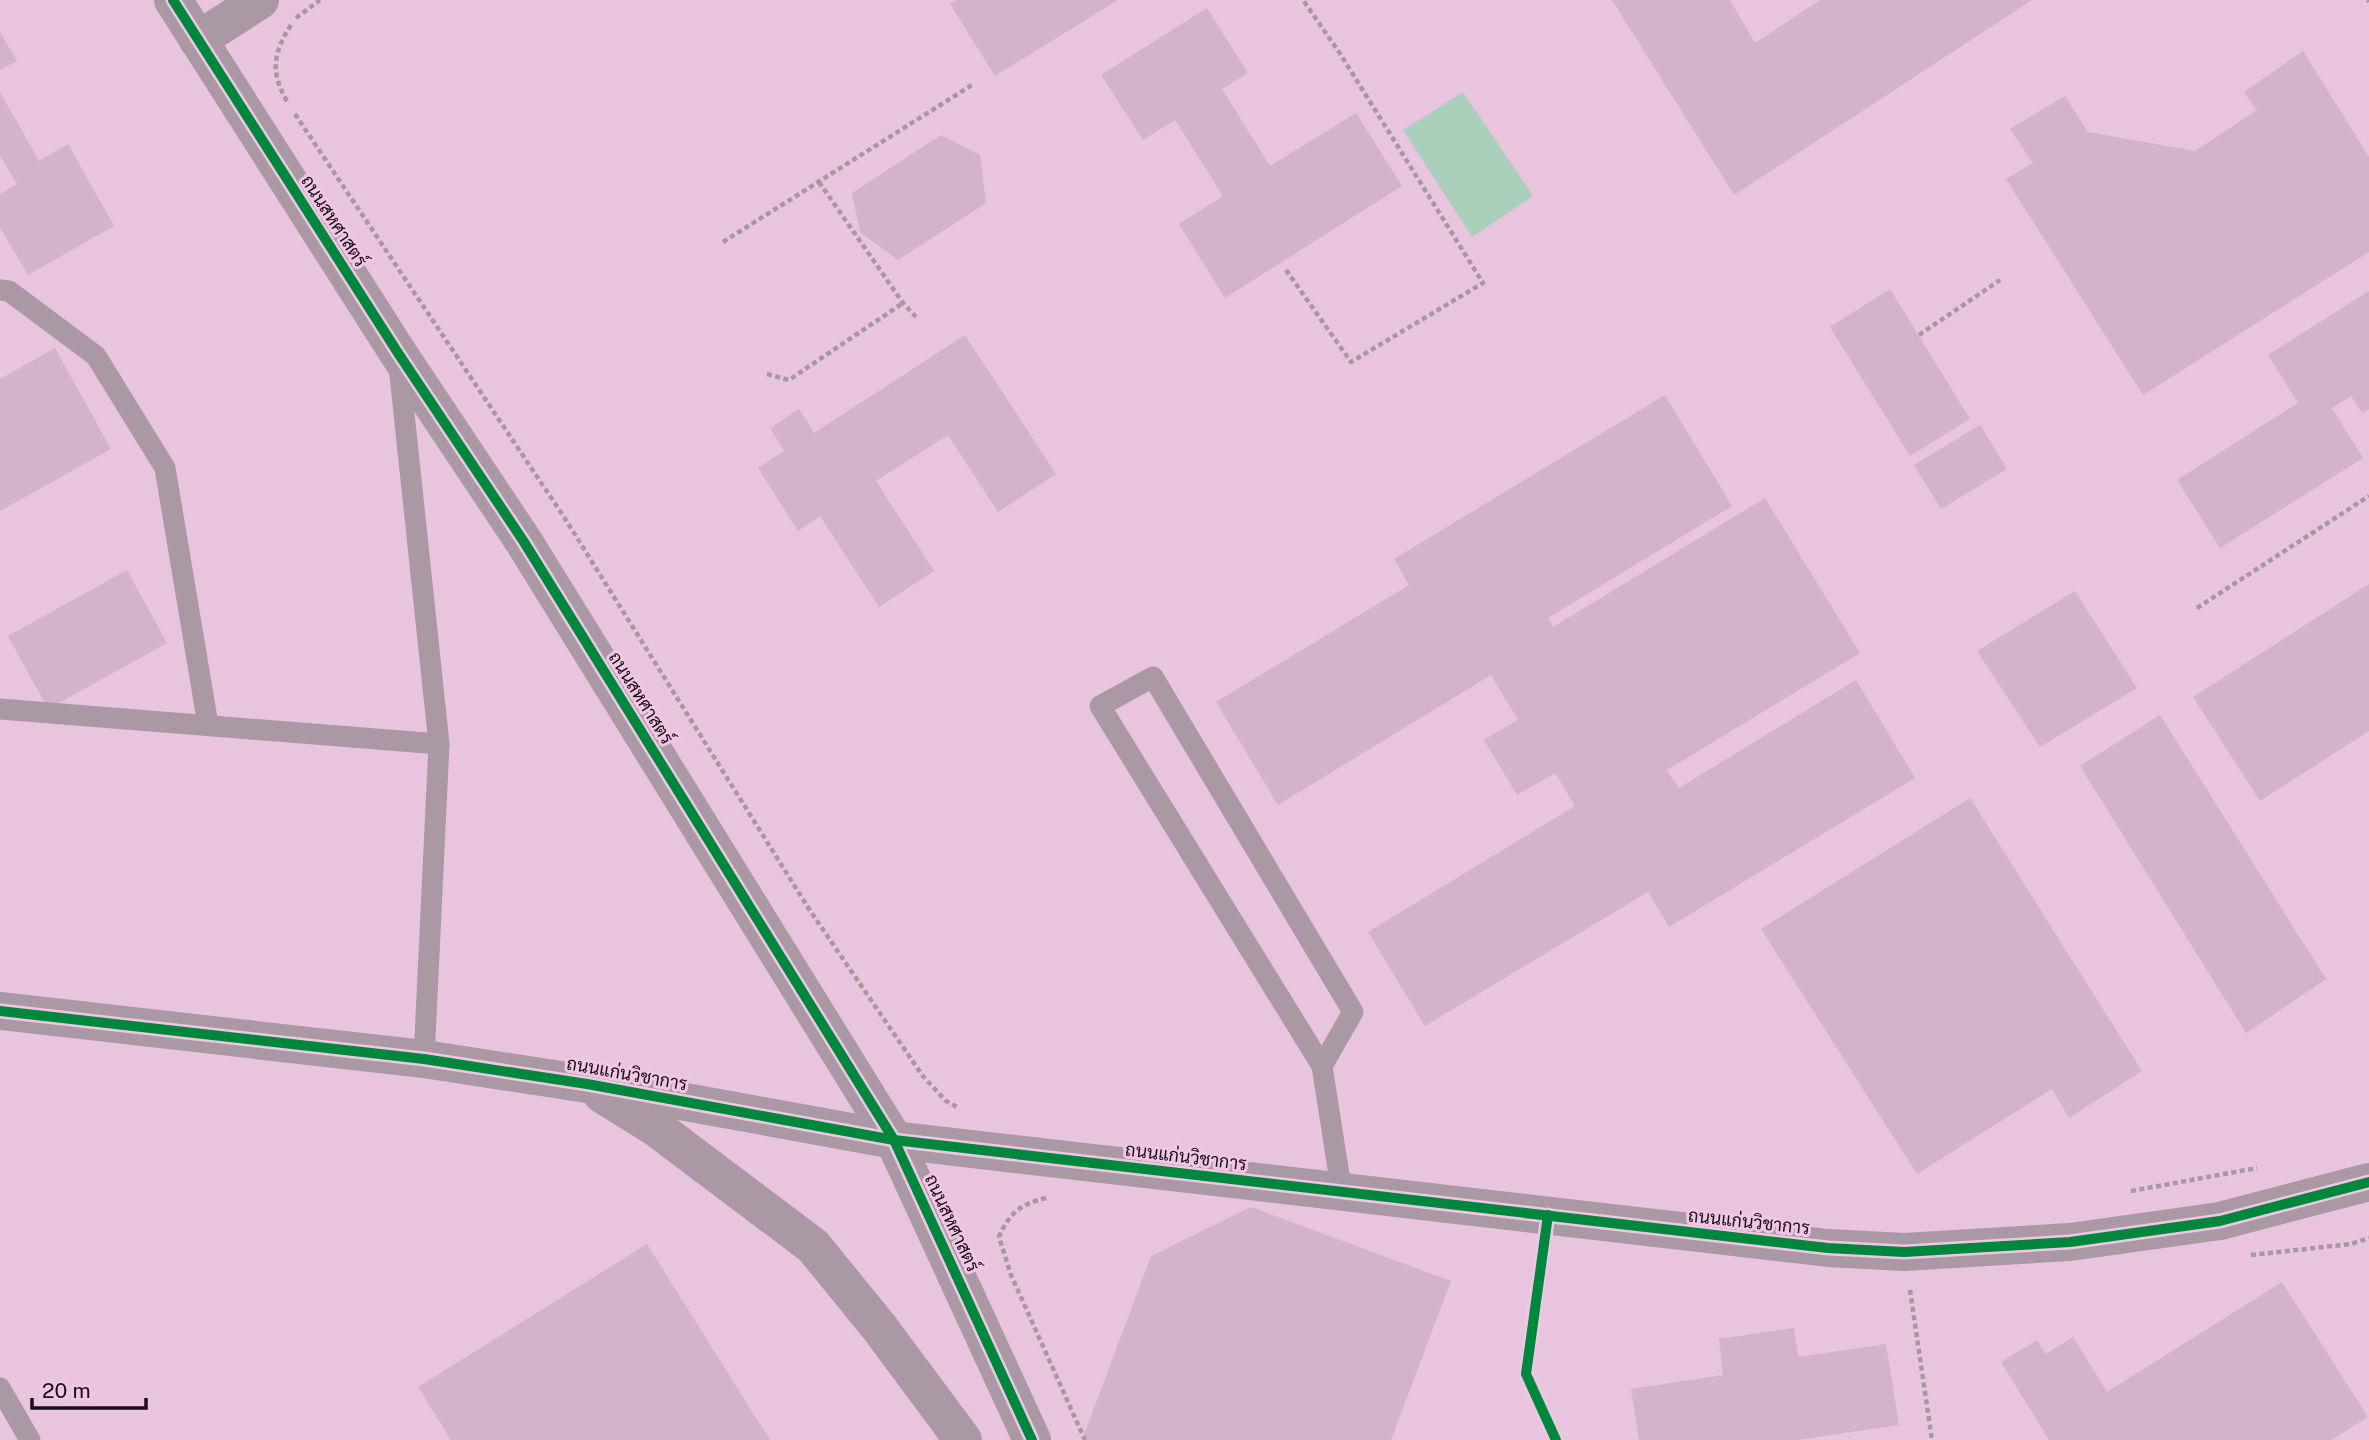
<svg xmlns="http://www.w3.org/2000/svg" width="2369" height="1440" font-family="'Public Sans',Sarabun,sans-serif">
<rect width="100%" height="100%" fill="#e6d0e0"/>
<rect fill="#e8c4de" x="0" y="0" width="2369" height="1440"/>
<polygon fill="#aacfba" points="1463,92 1533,196 1472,237 1403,130"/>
<g fill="#d2b3cb">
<polygon points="957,0 1118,0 995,76 950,4"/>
<polygon points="1612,0 1730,0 1755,43 1820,0 2032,0 1734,195"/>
<polygon points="1207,8 1248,73 1222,89 1270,166 1356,113 1402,186 1225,298 1179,224 1223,196 1175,120 1143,140 1101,75"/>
<polygon points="0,32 17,61 0,70"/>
<polygon points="2303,51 2369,157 2369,252 2143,395 2006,179 2033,163 2010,129 2065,96 2088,132 2195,151 2257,110 2244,92"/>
<polygon points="0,92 39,161 68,144 114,226 28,275 0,227 0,194 17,184 0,155"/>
<polygon points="941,135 980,155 986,203 898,260 860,232 852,193"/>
<polygon points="1890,289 1970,419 1910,456 1830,327"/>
<polygon points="2369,291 2369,409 2362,413 2351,396 2332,408 2363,458 2220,548 2177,480 2298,403 2268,355"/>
<polygon points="965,335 1056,474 998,512 948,435 876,481 934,571 879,607 820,516 798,531 758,468 784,451 770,428 799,409 814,433"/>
<polygon points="55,348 111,449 0,511 0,379"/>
<polygon points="1665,395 1732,506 1548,618 1553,627 1765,498 1860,653 1667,770 1679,788 1856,680 1915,778 1669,927 1648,892 1425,1026 1368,932 1575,806 1555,773 1517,795 1484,740 1518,720 1491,675 1278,805 1216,702 1409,585 1394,559"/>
<polygon points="1980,425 2007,469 1941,509 1914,465"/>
<polygon points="127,570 167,643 48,709 8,636"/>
<polygon points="2369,584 2369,731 2260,801 2193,697"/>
<polygon points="2075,591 2137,688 2040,747 1977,651"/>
<polygon points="2160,715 2326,979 2246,1033 2080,766"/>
<polygon points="1970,798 2142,1071 2069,1118 2052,1089 1917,1174 1761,929"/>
<polygon points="1251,1207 1451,1281 1391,1440 1082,1440 1151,1256"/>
<polygon points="647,1244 770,1440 451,1440 418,1387"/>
<polygon points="2282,1282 2368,1417 2331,1440 2049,1440 2001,1362 2037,1340 2046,1354 2073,1337 2107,1392"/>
<polygon points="1794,1328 1798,1357 1886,1344 1899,1425 1798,1440 1639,1440 1631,1389 1723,1375 1719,1339"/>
</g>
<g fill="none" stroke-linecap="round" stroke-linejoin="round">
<g stroke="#a697a2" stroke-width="4.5" stroke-dasharray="5 3.5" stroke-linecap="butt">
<polyline points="2368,0 2369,2"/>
<polyline points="296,18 320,0"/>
<path d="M287 101C270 72 273 53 291 25"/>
<polyline points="295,114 564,517 809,909 922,1075 946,1101 957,1107"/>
<polyline points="819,182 903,303 916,317"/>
<polyline points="723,242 972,85"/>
<polyline points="1286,270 1351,362 1483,283 1339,52 1303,0"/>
<polyline points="1919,335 2000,280"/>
<polyline points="767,374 789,380 903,303"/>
<polyline points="2197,608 2369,496"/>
<polyline points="2131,1191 2257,1168"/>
<path d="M1046 1198C1021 1204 1009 1213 999 1237L1011 1275 1085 1440"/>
<polyline points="2251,1255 2351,1244 2369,1238"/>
<polyline points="1910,1290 1932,1440"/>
</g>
<g stroke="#aa98a5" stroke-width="21">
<polyline points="0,290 9,291 96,356 165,468 208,725"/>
<polyline points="399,366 439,744 424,1059"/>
<polyline points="0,709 439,744"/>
<polyline points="1322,1066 1353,1012 1153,677 1100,706 1322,1066 1342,1194"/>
<polyline points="0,1388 30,1440"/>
</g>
<g stroke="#aa98a5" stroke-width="38">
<polyline points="173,0 398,353 524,542 894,1140 1032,1440"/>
<polyline points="198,40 260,0"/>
<polyline points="0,1011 424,1059 587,1084 894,1140 1828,1248 1904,1252 2070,1242 2220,1221 2369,1182"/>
<polyline points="602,1094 655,1127 813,1246 879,1327 963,1440"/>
</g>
<defs>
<g id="cycleway">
<polyline points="173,0 398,353 524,542 894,1140 1032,1440"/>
<polyline points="0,1011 424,1059 587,1084 894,1140 1828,1248 1904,1252 2070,1242 2220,1221 2369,1182"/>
<polyline points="1548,1215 1526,1374 1556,1440"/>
</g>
</defs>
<use href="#cycleway" stroke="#efc7e4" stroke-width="15"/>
<use href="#cycleway" stroke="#00873e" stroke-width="10"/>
</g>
<g text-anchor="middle" stroke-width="6" stroke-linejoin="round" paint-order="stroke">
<g font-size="18" fill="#1b0e18" stroke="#efc7e4">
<text transform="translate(334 221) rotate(57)" y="6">ถนนสหศาสตร์</text>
<text transform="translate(641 698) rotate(58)" y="6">ถนนสหศาสตร์</text>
<text transform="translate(627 1074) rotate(10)" y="6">ถนนแก่นวิชาการ</text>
<text transform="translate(1186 1157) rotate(7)" y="6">ถนนแก่นวิชาการ</text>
<text transform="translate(1749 1222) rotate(6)" y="6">ถนนแก่นวิชาการ</text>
<text transform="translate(952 1223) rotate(65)" y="6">ถนนสหศาสตร์</text>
</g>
</g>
<path d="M32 1398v10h114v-10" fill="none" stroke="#1b0e18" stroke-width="3.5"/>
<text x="42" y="1398" font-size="21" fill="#1b0e18" stroke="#efc7e4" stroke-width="5" paint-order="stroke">20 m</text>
</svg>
